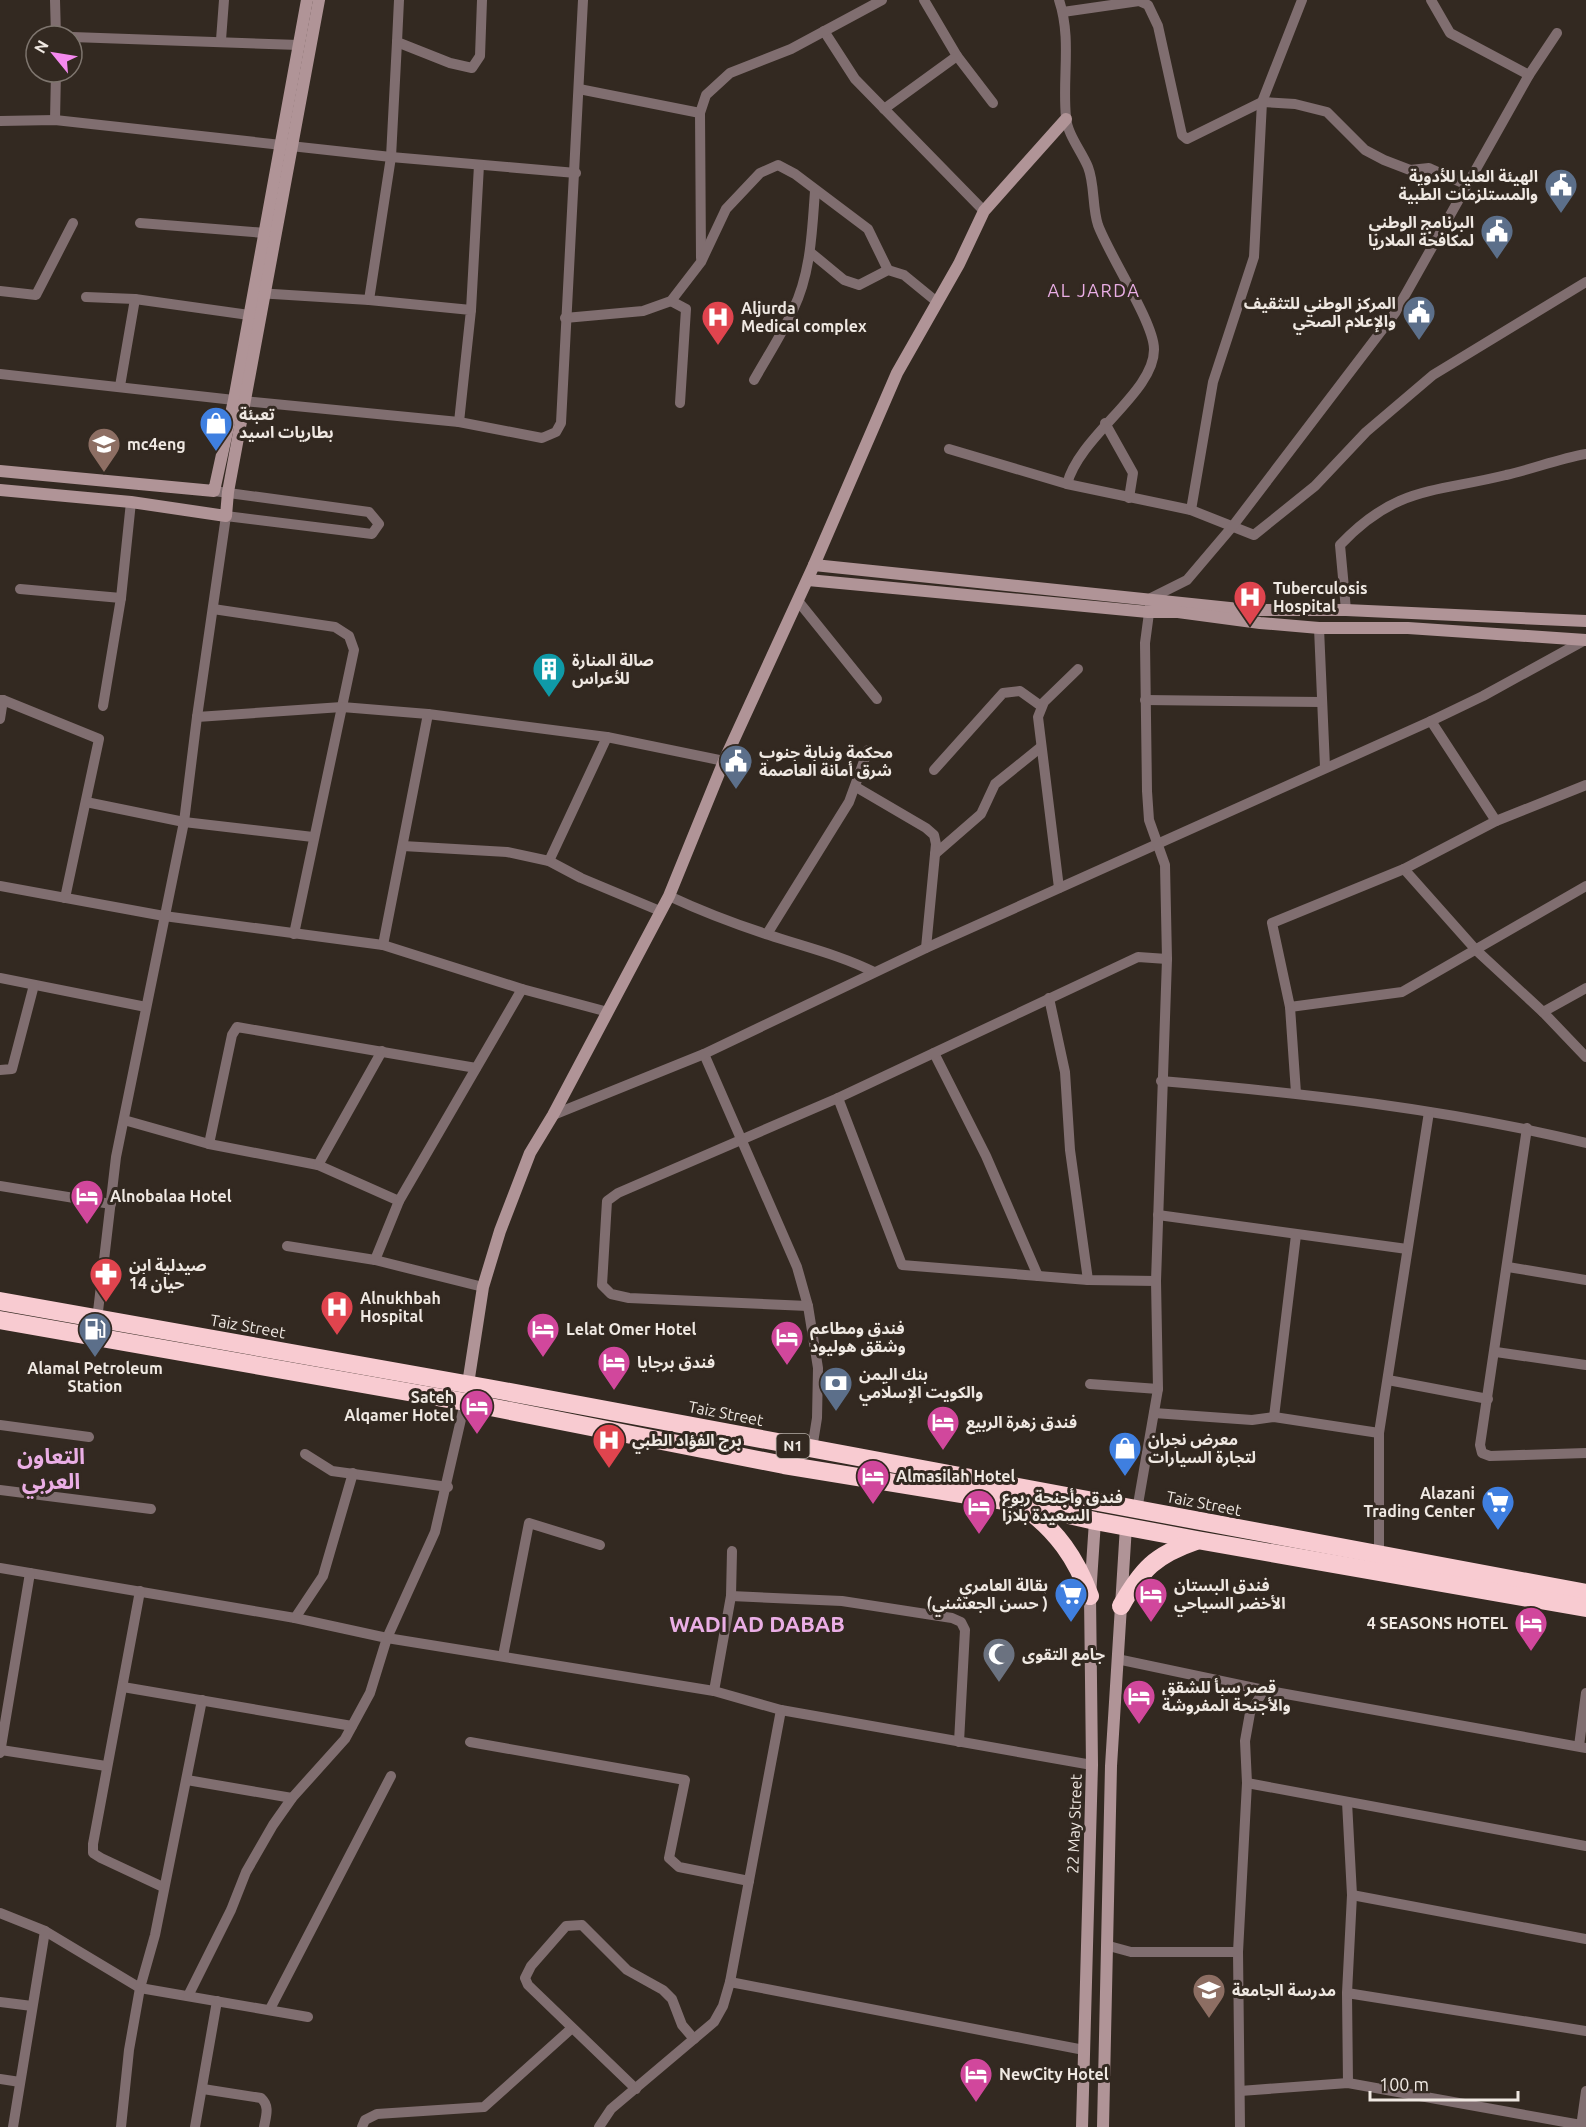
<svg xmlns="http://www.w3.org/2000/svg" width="1586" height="2127" font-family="Ubuntu,'Noto Sans Arabic',sans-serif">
<rect width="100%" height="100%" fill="#332921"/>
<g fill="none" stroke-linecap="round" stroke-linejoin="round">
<g stroke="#806e70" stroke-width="10">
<polyline points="55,0 56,36"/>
<polyline points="399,0 397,42 450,63 472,68 480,56 482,0"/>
<polyline points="924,0 957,56 993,103"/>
<path d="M1059 0C1072 39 1062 78 1066 117 1067 134 1082 152 1088 167 1095 185 1092 207 1098 225 1109 255 1154 323 1154 349 1155 392 1080 435 1067 484"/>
<polyline points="1431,0 1450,33 1529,75"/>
<polyline points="1063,12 1139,1 1148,5 1158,26 1182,135 1187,139 1262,102 1295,104 1327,112 1365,150 1384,160 1410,170 1429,168 1467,185"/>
<polyline points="824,31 855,79 984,211"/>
<polyline points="72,37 299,45"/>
<polyline points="221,40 224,0"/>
<polyline points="397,42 391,157 369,300 471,310 459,422"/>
<polyline points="579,89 700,113"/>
<polyline points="884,109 957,56"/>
<polyline points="55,120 56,72"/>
<polyline points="0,121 55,120 391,157 576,173"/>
<polyline points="140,223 265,233"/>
<polyline points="810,252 844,280 859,285 888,270 904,275 937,302"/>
<polyline points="701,258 700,113 706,95 730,73 791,49 882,0"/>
<polyline points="0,291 36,295 73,223"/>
<polyline points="257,293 369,300"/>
<polyline points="86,297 135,299"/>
<polyline points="671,301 686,309 680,403"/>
<polyline points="471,310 479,165"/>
<polyline points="565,318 643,311 671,301 701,262 726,209 760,173 778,165 795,174 868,229 888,270"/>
<polyline points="0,374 234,400 459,422 542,438 556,432 561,423 583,0"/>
<path d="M754 380C767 357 782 334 793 310 811 273 812 231 815 191"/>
<polyline points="120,386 135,299 249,315"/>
<polyline points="1105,423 1133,473 1129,498"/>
<polyline points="949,449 1067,484 1191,510 1254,535 1315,486 1366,432 1433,375 1586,282"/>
<polyline points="1191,510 1213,382 1254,257 1262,102 1302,0"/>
<polyline points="20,589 121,598"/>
<polyline points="798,601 877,699"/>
<polyline points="213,609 335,627 349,636 354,650 294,934"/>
<path d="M1346 610 1340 545C1396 486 1433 493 1506 475 1533 469 1558 459 1586 454"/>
<polyline points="1319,628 1325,767"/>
<polyline points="0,700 3,700 0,719"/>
<polyline points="3,700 99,739 65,898"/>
<polyline points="1145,700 1321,702"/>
<polyline points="103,706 121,598 131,502"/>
<polyline points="197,717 226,516 372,534 379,524 369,512 214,491"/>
<polyline points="1431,721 1496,821"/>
<polyline points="934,770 1003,693 1020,691 1041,706"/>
<polyline points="856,787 926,828 934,835 936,844 926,948"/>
<polyline points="86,802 184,822 313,837"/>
<polyline points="403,846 507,852 549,861 581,878 660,911"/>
<polyline points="935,854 981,814 995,784 1041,747"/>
<polyline points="549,861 607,737"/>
<polyline points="1404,869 1476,950 1543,1012 1586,1057"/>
<polyline points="0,886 164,916 383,945 522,989 608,1012"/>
<polyline points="1059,888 1038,717 1044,702 1078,669"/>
<path d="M669 896C701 911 735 924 769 935 805 947 840 955 874 972"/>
<polyline points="767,934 849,802 868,750"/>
<polyline points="383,945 428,714"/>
<polyline points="0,978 146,1007"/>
<polyline points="1049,998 1065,1072 1070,1150 1088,1280"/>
<polyline points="1290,1007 1402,992 1586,886"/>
<polyline points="1543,1012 1586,988"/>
<polyline points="934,1053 986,1156 1038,1276"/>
<polyline points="704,1054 797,1267 808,1306 818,1368 817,1418 812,1449"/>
<polyline points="0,1070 12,1069 34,985"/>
<path d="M1161 1081C1304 1093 1447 1109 1586 1143"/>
<polyline points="1296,1093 1290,1007 1272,923 1404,869 1496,821 1586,785"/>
<polyline points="838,1098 902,1265 1088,1280 1156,1281"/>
<polyline points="553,1115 704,1054 926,948 1431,721 1483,696 1585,640"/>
<polyline points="124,1120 209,1144 318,1165 399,1201"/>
<polyline points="1527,1128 1480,1445 1482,1453 1490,1456 1586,1453"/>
<polyline points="209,1144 232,1035 237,1027 476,1068"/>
<polyline points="318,1165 382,1051"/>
<polyline points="0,1186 111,1204"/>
<polyline points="1158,1215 1407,1249"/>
<polyline points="287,1246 375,1260"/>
<polyline points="1508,1267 1586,1280"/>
<polyline points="483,1287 375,1260 399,1201 522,989"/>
<polyline points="808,1306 629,1298 611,1294 602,1285 607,1201 618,1193 838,1098 1138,957 1167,959"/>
<polyline points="97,1320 116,1157 184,822 197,717 342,707 428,714 607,737 724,761"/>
<polyline points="1496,1352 1586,1365"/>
<polyline points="1388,1380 1488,1399"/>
<polyline points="1090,1384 1158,1389"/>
<polyline points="1154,1413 1252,1420 1274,1417 1379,1433"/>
<polyline points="1274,1417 1296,1235"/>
<polyline points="0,1425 89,1437"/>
<polyline points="305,1454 332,1471 448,1487"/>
<polyline points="0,1490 151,1509"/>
<polyline points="1137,1510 1158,1389 1156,1281 1167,959 1165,865 1149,820 1147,791 1145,643 1151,598 1187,580 1232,527 1395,313 1529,75 1557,33"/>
<polyline points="1379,1555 1379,1433 1429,1112"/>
<polyline points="0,1568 295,1618 387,1638 714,1691 781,1710 1092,1765"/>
<polyline points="140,1591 93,1844 93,1853 101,1858 163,1887"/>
<polyline points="731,1596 842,1601 952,1618 961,1622 965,1630 959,1742"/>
<polyline points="295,1618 323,1576 353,1473"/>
<polyline points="503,1656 529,1523 600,1545"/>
<polyline points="1117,1659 1264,1690 1586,1748"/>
<polyline points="123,1687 352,1726"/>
<polyline points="714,1691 731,1596 732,1551"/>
<polyline points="470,1742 685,1780 669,1858 679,1867 749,1881"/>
<polyline points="1579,1746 1586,1693"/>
<polyline points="1,1750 106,1766"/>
<polyline points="0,1753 30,1573"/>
<polyline points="187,1780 292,1798"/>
<polyline points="1247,1783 1586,1846"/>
<polyline points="1347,1802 1352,1895 1347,1993 1348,2083"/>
<polyline points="1352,1895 1586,1939"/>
<polyline points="0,1913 45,1931 140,1988 308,2017"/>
<polyline points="1109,1946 1131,1952 1238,1952"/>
<polyline points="730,1982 1084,2050"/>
<polyline points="1347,1993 1586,2031"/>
<polyline points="188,1996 231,1910 246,1872 273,1825 292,1798 345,1739 370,1693 387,1638 435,1532 465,1402"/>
<polyline points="0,2002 32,2006"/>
<polyline points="270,2009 391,1776"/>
<polyline points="0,2079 20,2082"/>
<path d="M203 2089 261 2098C270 2106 266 2116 264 2127"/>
<polyline points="636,2089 528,1985 525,1978 531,1966 566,1926 582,1925 627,1970 663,1990 672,1999 682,2025 694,2039"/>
<polyline points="1240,2091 1348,2083 1581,2125"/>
<polyline points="13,2127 45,1931"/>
<polyline points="121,2127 129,2050 140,1988 155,1935 202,1700"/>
<polyline points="195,2127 217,2001"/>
<polyline points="362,2127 365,2120 377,2114 484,2107 572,2028"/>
<polyline points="599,2127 611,2109 714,2022 723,2006 730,1982 781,1710"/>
<polyline points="1240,2127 1238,1952 1247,1783 1245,1741 1250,1713 1264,1690"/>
<polyline points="1581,2127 1586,2091"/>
</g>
<g stroke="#b09497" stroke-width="12">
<polyline points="0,471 214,491 234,400 307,0"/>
<polyline points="0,490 131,502 226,516 228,492 319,0"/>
<polyline points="814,565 1249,610 1346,610 1586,621"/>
<polyline points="808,580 1148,612 1178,612 1260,623 1319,628 1408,628 1586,640"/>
<polyline points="468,1384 483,1287 500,1231 530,1153 553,1115 669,896 724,761 814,565 897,373 959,264 984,211 1066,119"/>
<polyline points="1082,2127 1092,1765 1090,1596 1095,1521"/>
<polyline points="1103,2127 1111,1766 1126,1526"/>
</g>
<g stroke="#f8cbd1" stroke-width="18">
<polyline points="0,1301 488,1388 1586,1593"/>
<polyline points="0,1320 465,1402 784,1465 1017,1503 1095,1521 1197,1540 1586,1608"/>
<path d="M1024 1507C1057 1531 1076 1558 1090 1596"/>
<path d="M1121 1606C1142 1569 1155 1555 1196 1541"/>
</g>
</g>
<defs>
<symbol id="civic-pin" viewBox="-11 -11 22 30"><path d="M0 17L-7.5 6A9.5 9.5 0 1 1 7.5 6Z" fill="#5c6f8a" stroke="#332921"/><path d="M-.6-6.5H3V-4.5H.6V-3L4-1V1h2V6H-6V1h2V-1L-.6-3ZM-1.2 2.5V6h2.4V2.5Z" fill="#fff"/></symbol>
<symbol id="hospital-pin" viewBox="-11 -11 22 30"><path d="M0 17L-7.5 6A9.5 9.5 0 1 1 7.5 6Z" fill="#e0444e" stroke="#332921"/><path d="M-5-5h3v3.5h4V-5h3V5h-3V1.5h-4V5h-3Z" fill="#fff"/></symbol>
<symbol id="shop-pin" viewBox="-11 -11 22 30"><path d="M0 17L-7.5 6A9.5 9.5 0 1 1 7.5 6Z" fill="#3f7fe0" stroke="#332921"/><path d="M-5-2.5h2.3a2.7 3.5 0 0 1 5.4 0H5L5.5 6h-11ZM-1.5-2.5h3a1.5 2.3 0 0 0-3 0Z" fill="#fff"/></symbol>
<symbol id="university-pin" viewBox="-11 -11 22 30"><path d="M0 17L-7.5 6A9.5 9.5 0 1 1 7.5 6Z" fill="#8d6e63" stroke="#332921"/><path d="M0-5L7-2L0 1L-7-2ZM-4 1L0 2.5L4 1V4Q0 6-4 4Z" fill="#fff"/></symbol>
<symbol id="building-pin" viewBox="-11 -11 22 30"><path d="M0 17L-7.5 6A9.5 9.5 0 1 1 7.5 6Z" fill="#0f9aa8" stroke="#332921"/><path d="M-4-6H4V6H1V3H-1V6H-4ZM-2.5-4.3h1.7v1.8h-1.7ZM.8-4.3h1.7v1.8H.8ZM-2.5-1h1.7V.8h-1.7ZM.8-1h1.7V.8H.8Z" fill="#fff"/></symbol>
<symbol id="hotel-pin" viewBox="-11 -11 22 30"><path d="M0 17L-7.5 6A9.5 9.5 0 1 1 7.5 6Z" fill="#d1479c" stroke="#332921"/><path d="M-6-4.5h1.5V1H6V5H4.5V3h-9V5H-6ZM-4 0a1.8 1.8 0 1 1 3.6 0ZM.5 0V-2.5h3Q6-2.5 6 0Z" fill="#fff"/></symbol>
<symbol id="pharmacy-pin" viewBox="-11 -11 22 30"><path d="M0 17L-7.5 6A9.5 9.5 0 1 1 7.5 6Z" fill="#e0444e" stroke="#332921"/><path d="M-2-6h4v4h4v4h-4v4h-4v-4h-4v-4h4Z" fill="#fff"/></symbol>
<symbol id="fuel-pin" viewBox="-11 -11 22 30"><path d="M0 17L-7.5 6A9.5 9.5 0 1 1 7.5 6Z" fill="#5c6f8a" stroke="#332921"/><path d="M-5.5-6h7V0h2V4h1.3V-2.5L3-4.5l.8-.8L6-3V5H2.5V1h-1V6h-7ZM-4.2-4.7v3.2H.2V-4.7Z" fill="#fff"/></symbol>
<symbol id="bank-pin" viewBox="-11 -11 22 30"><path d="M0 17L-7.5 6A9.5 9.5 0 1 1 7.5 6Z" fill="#5c6f8a" stroke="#332921"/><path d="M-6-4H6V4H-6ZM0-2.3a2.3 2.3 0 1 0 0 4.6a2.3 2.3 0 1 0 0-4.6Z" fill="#fff"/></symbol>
<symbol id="supermarket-pin" viewBox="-11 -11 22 30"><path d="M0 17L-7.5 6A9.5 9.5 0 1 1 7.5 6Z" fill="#3f7fe0" stroke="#332921"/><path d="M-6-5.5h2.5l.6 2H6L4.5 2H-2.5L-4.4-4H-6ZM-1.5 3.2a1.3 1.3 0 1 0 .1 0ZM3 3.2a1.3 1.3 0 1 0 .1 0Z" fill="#fff"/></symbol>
<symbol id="mosque-pin" viewBox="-11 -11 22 30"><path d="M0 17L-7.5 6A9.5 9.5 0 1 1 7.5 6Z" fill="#6b7280" stroke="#332921"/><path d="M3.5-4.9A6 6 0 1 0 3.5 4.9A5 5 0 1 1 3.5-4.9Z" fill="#fff"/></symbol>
<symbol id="school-pin" viewBox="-11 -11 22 30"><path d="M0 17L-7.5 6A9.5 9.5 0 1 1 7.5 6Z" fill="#8d6e63" stroke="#332921"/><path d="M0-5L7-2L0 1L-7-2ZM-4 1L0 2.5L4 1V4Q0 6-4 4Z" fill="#fff"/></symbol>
</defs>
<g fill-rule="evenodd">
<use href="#civic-pin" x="1542" y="166" width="38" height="52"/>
<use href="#civic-pin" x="1478" y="212" width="38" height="52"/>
<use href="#civic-pin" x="1400" y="293" width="38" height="52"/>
<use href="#hospital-pin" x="699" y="298" width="38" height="52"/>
<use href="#shop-pin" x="197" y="404" width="38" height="52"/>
<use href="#university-pin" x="85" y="425" width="38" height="52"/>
<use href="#hospital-pin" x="1231" y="578" width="38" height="52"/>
<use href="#building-pin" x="530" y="650" width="38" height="52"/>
<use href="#civic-pin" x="717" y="742" width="38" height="52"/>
<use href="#hotel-pin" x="68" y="1177" width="38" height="52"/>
<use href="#pharmacy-pin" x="87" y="1255" width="38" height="52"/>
<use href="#hospital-pin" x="318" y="1288" width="38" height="52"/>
<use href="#fuel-pin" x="76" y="1310" width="38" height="52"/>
<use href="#hotel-pin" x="524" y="1310" width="38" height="52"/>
<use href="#hotel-pin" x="768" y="1318" width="38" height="52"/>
<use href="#hotel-pin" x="595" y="1343" width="38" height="52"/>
<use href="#bank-pin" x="817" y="1364" width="38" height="52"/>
<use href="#hotel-pin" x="458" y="1387" width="38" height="52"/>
<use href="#hotel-pin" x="924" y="1403" width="38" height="52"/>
<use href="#hospital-pin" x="590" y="1421" width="38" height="52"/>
<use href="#shop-pin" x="1106" y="1429" width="38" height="52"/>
<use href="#hotel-pin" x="854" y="1457" width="38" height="52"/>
<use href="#supermarket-pin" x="1479" y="1483" width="38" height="52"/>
<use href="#hotel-pin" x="960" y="1487" width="38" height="52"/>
<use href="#supermarket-pin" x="1052" y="1575" width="38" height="52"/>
<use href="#hotel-pin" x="1132" y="1575" width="38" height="52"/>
<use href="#hotel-pin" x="1512" y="1604" width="38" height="52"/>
<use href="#mosque-pin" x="980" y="1635" width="38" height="52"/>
<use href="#hotel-pin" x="1120" y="1677" width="38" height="52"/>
<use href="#school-pin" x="1190" y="1971" width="38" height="52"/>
<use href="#hotel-pin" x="957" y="2055" width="38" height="52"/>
</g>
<g text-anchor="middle" stroke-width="6" stroke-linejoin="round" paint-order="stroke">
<rect fill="#332921" stroke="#b7afa8" stroke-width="1.5" x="776.5" y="1434" width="33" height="24" rx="4.5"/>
<g font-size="15" font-weight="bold" fill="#efe8e2">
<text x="793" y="1451">N1</text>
</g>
<g font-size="16" font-weight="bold" fill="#efe8e2" stroke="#332921" text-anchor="start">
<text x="1538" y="182" text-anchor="end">الهيئة العليا للأدوية<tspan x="1538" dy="18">والمستلزمات الطبية</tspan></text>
<text x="1474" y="228" text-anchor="end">البرنامج الوطني<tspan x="1474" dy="18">لمكافحة الملاريا</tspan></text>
<text x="1396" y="309" text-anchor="end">المركز الوطني للتثقيف<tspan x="1396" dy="18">والإعلام الصحي</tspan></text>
<text x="741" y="314">Aljurda<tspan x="741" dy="18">Medical complex</tspan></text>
<text x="239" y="420">تعبئة<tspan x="239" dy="18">بطاريات اسيد</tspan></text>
<text x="127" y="450">mc4eng</text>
<text x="1273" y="594">Tuberculosis<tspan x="1273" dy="18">Hospital</tspan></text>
<text x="572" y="666">صالة المنارة<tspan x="572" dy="18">للأعراس</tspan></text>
<text x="759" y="758">محكمة ونيابة جنوب<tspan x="759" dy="18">شرق أمانة العاصمة</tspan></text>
<text x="110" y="1202">Alnobalaa Hotel</text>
<text x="129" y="1271">صيدلية ابن<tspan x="129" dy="18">حيان 14</tspan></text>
<text x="360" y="1304">Alnukhbah<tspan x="360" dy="18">Hospital</tspan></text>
<text x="810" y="1334">فندق ومطاعم<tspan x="810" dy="18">وشقق هوليود</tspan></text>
<text x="566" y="1335">Lelat Omer Hotel</text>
<text x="637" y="1368">فندق برجايا</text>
<text x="95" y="1374" text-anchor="middle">Alamal Petroleum<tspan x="95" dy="18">Station</tspan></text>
<text x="859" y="1380">بنك اليمن<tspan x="859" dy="18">والكويت الإسلامي</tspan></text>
<text x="454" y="1403" text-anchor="end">Sateh<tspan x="454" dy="18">Alqamer Hotel</tspan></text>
<text x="966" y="1428">فندق زهرة الربيع</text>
<text x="1148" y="1445">معرض نجران<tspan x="1148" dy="18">لتجارة السيارات</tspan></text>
<text x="632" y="1446">برج الفؤاد الطبي</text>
<text x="896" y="1482">Almasilah Hotel</text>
<text x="1475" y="1499" text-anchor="end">Alazani<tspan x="1475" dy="18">Trading Center</tspan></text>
<text x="1002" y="1503">فندق وأجنحة ربوع<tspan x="1002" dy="18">السعيدة بلازا</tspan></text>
<text x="1048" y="1591" text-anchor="end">بقالة العامري<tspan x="1048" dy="18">(حسن الجعشني )</tspan></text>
<text x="1174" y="1591">فندق البستان<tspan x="1174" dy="18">الأخضر السياحي</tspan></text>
<text x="1508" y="1629" text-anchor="end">4 SEASONS HOTEL</text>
<text x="1022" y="1660">جامع التقوى</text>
<text x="1162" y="1693">قصر سبأ للشقق<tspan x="1162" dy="18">والأجنحة المفروشة</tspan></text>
<text x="1232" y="1996">مدرسة الجامعة</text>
<text x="999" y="2080">NewCity Hotel</text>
</g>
<g font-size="16" fill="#efe8e2" stroke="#332921">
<text transform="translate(248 1326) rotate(10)" y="6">Taiz Street</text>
<text transform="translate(726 1413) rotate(11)" y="6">Taiz Street</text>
<text transform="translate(1204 1503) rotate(11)" y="6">Taiz Street</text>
<text transform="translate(1074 1824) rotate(-88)" y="6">22 May Street</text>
</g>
<g font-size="18" letter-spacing="1.5" fill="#eaaee5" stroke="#332921">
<text x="1094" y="297">AL JARDA</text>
</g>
<g font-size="22" font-weight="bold" fill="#eaaee5" stroke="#332921">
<text x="51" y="1464">التعاون<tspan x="51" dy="25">العربي</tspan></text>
<text x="757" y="1632">WADI AD DABAB</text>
</g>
</g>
<g transform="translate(54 54) rotate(300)"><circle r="28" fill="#332921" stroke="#7e756e" stroke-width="1.5"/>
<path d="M0-4.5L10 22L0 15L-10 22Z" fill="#f589ef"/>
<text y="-9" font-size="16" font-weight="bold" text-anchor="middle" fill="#efe8e2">N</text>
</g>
<path d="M1370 2091v9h148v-9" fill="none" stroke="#efe8e2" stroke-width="3"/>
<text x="1379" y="2091" font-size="18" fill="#efe8e2" stroke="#332921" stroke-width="4.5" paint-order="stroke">100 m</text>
</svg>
